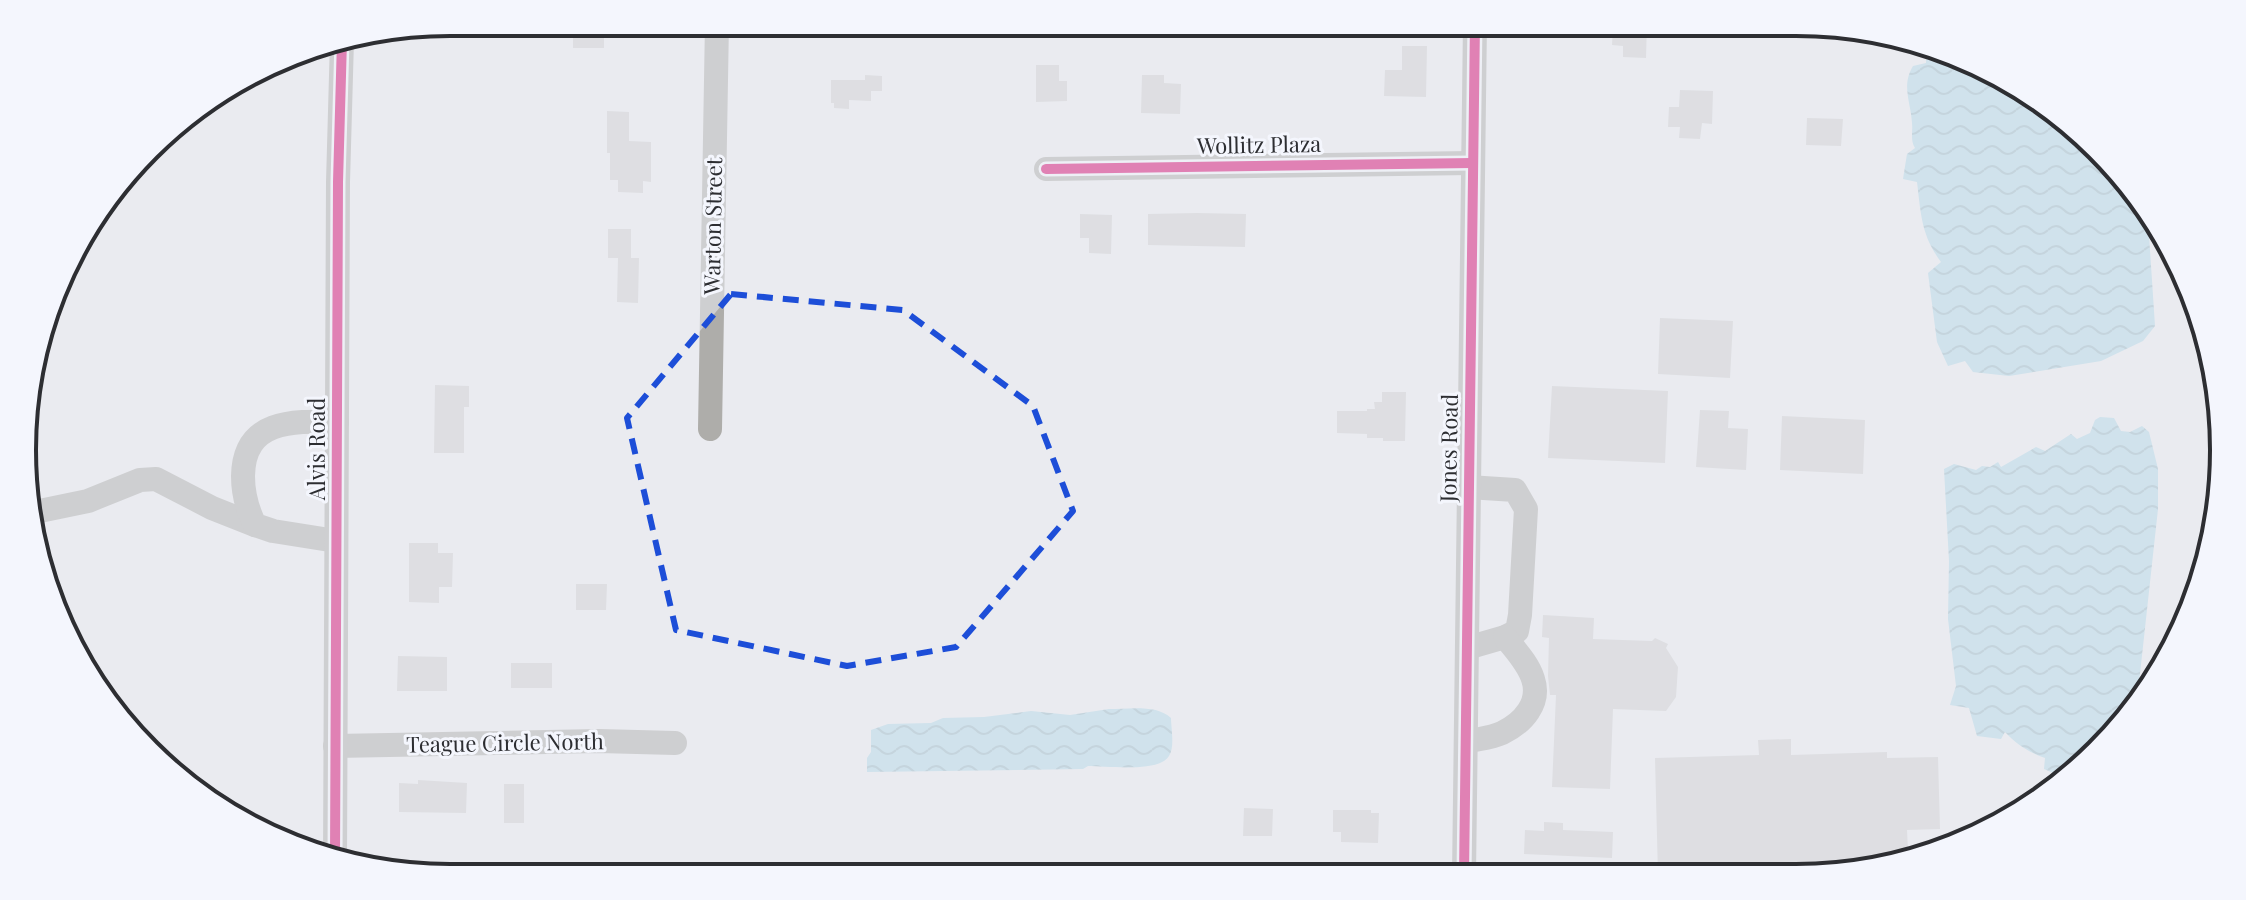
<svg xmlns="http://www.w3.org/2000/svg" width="2246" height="900" font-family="'Playfair Display',serif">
<defs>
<pattern id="water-waves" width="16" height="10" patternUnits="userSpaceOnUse" patternTransform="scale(2)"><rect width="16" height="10" fill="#b1d7e6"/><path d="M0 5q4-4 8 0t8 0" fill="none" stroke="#99b9c6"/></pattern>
</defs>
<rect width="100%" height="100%" fill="#eaebf0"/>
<g fill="url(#water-waves)">
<path d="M1927 44 1933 45 2078 128 2148 220 2155 326 2143 341 2101 361 2009 376 1973 372 1965 361 1948 366 1937 342 1928 273 1941 262C1921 235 1921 214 1917 182L1903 179 1907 154 1915 148C1910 140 1913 132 1912 123 1911 102 1901 86 1913 66L1926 63Z"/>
<path d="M2100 417 2114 418 2121 431 2130 432 2142 426 2149 432 2158 469V509L2138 692 2134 708 2078 772 2067 779 2044 769 2045 758C2029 752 2017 745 2005 732L2001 739 1977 736 1969 708 1950 705 1956 686 1948 619 1949 561 1944 469 1954 464 1976 470 1982 466 1990 467 1998 462 2001 467 2036 447 2045 451 2071 434 2077 439 2090 433 2095 420Z"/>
<path d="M1109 709C1128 709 1157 704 1171 718 1171 728 1175 747 1169 756 1159 773 1107 766 1088 766L1083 769 867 772V758L871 752V730L888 724 931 723 943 718 984 717 1031 711 1070 715Z"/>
</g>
<g fill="#d0cfd0">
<polygon points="581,22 604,22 604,48 573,48 573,33 581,33"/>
<polygon points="1623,22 1647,22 1646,58 1623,57 1623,46 1612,45 1613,28 1623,29"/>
<polygon points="1402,46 1427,46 1426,97 1384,96 1385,70 1402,70"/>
<polygon points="1036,65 1059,65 1059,81 1067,81 1067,101 1036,102"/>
<polygon points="865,75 882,76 882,91 871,91 871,101 849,100 849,109 834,108 834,103 831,103 831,80 865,80"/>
<polygon points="1142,75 1164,75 1164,83 1181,84 1180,114 1141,113"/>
<polygon points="1680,90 1713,91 1712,124 1702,123 1700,139 1679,138 1680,127 1668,127 1669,107 1679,107"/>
<polygon points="607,111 629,112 629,141 651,142 651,182 643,181 643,193 618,192 618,180 610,180 610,153 607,153"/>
<polygon points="1807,118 1843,119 1841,146 1806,145"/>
<polygon points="1197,213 1246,214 1245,247 1148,245 1148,214"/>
<polygon points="1080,214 1112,215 1111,254 1089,253 1089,238 1080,238"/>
<polygon points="608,229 631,229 631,258 639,258 638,303 617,302 618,258 608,258"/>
<polygon points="1660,318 1733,321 1730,378 1658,374"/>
<polygon points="435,385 469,386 469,407 464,407 464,453 434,453"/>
<polygon points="1552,386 1668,391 1665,463 1548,458"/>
<polygon points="1382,392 1406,392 1405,441 1383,441 1383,438 1367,438 1367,434 1337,433 1337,411 1367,411 1367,409 1375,409 1374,402 1382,402"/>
<polygon points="1700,410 1729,411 1728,428 1748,429 1746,470 1696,467"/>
<polygon points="1782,416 1865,420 1863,474 1780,470"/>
<polygon points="409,543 438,543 438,553 453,553 452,587 439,587 439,603 409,602"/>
<polygon points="576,584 607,584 606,610 576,610"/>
<polygon points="1543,615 1594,618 1593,639 1652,641 1655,638 1668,644 1666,648 1678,667 1676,697 1666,711 1613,709 1610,789 1552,787 1556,695 1550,695 1548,676 1549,638 1542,637"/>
<polygon points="398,656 447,657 447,691 397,691"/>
<rect x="511" y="663" width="41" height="25"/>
<polygon points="1791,739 1791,755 1887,752 1887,758 1938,757 1940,829 1907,830 1908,851 1891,852 1891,862 1867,862 1868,870 1852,874 1658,875 1655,758 1759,755 1758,740"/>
<polygon points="418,780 467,783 466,813 399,812 399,783 418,784"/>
<rect x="504" y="784" width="20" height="39"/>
<polygon points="1244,808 1273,809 1272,836 1243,836"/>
<polygon points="1333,810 1371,810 1371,813 1379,813 1378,843 1341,842 1341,832 1333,832"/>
<polygon points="1544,822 1563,823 1563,830 1613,832 1612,858 1524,854 1525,830 1544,831"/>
</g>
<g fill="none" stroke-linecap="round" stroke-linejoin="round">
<g stroke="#aeadaa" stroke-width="24">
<polyline points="1046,169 1472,163"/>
<polyline points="710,429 717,22"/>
<polyline points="30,513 88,501 140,480 156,479 212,508 255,525"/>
<path d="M336 541 273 531 255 525C247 509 243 494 243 476 244 419 293 421 337 422"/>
<polyline points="1467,648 1505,637 1517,631 1520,615 1526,509 1515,490 1468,487"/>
<path d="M1466 742C1477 739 1491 738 1502 733 1523 723 1541 703 1533 679 1528 663 1515 650 1505 637"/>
<polyline points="335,746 599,741 675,743"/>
<polyline points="335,859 338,182 342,40"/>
<polyline points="1464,875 1475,22"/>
</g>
<defs>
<g id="cycleway">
<polyline points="1046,169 1472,163"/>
<polyline points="335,859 338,182 342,40"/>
<polyline points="1464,875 1475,22"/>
</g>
</defs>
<use href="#cycleway" stroke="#f4f6fd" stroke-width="15"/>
<use href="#cycleway" stroke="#d6006c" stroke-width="10"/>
</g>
<path d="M0 0H2246V900H0ZM731 294 903 310 1033 406 1073 511 956 647 847 666 676 630 627 418Z" fill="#eaebf0" fill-opacity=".55" fill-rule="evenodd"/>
<path fill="none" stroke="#1d4ed8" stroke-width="6" stroke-dasharray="16 10" stroke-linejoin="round" d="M731 294 903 310 1033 406 1073 511 956 647 847 666 676 630 627 418Z"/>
<g text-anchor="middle" stroke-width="6" stroke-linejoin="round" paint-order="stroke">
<g font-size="22" fill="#2d2e32" stroke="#f4f6fd">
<text transform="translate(1259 145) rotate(-1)" y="8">Wollitz Plaza</text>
<text transform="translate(713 226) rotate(-89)" y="8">Warton Street</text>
<text transform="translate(1449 448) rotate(-89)" y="8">Jones Road</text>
<text transform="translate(317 449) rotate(-90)" y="8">Alvis Road</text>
<text transform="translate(505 743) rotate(-1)" y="8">Teague Circle North</text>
</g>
</g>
<path d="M0 0H2246V900H0ZM450 36H1796A414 414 0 0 1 2210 450V450A414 414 0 0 1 1796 864H450A414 414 0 0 1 36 450V450A414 414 0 0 1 450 36Z" fill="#f4f6fd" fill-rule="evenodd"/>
<path fill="none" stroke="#2d2e32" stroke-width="4" d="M450 36H1796A414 414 0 0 1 2210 450V450A414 414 0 0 1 1796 864H450A414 414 0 0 1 36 450V450A414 414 0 0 1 450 36Z"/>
</svg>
